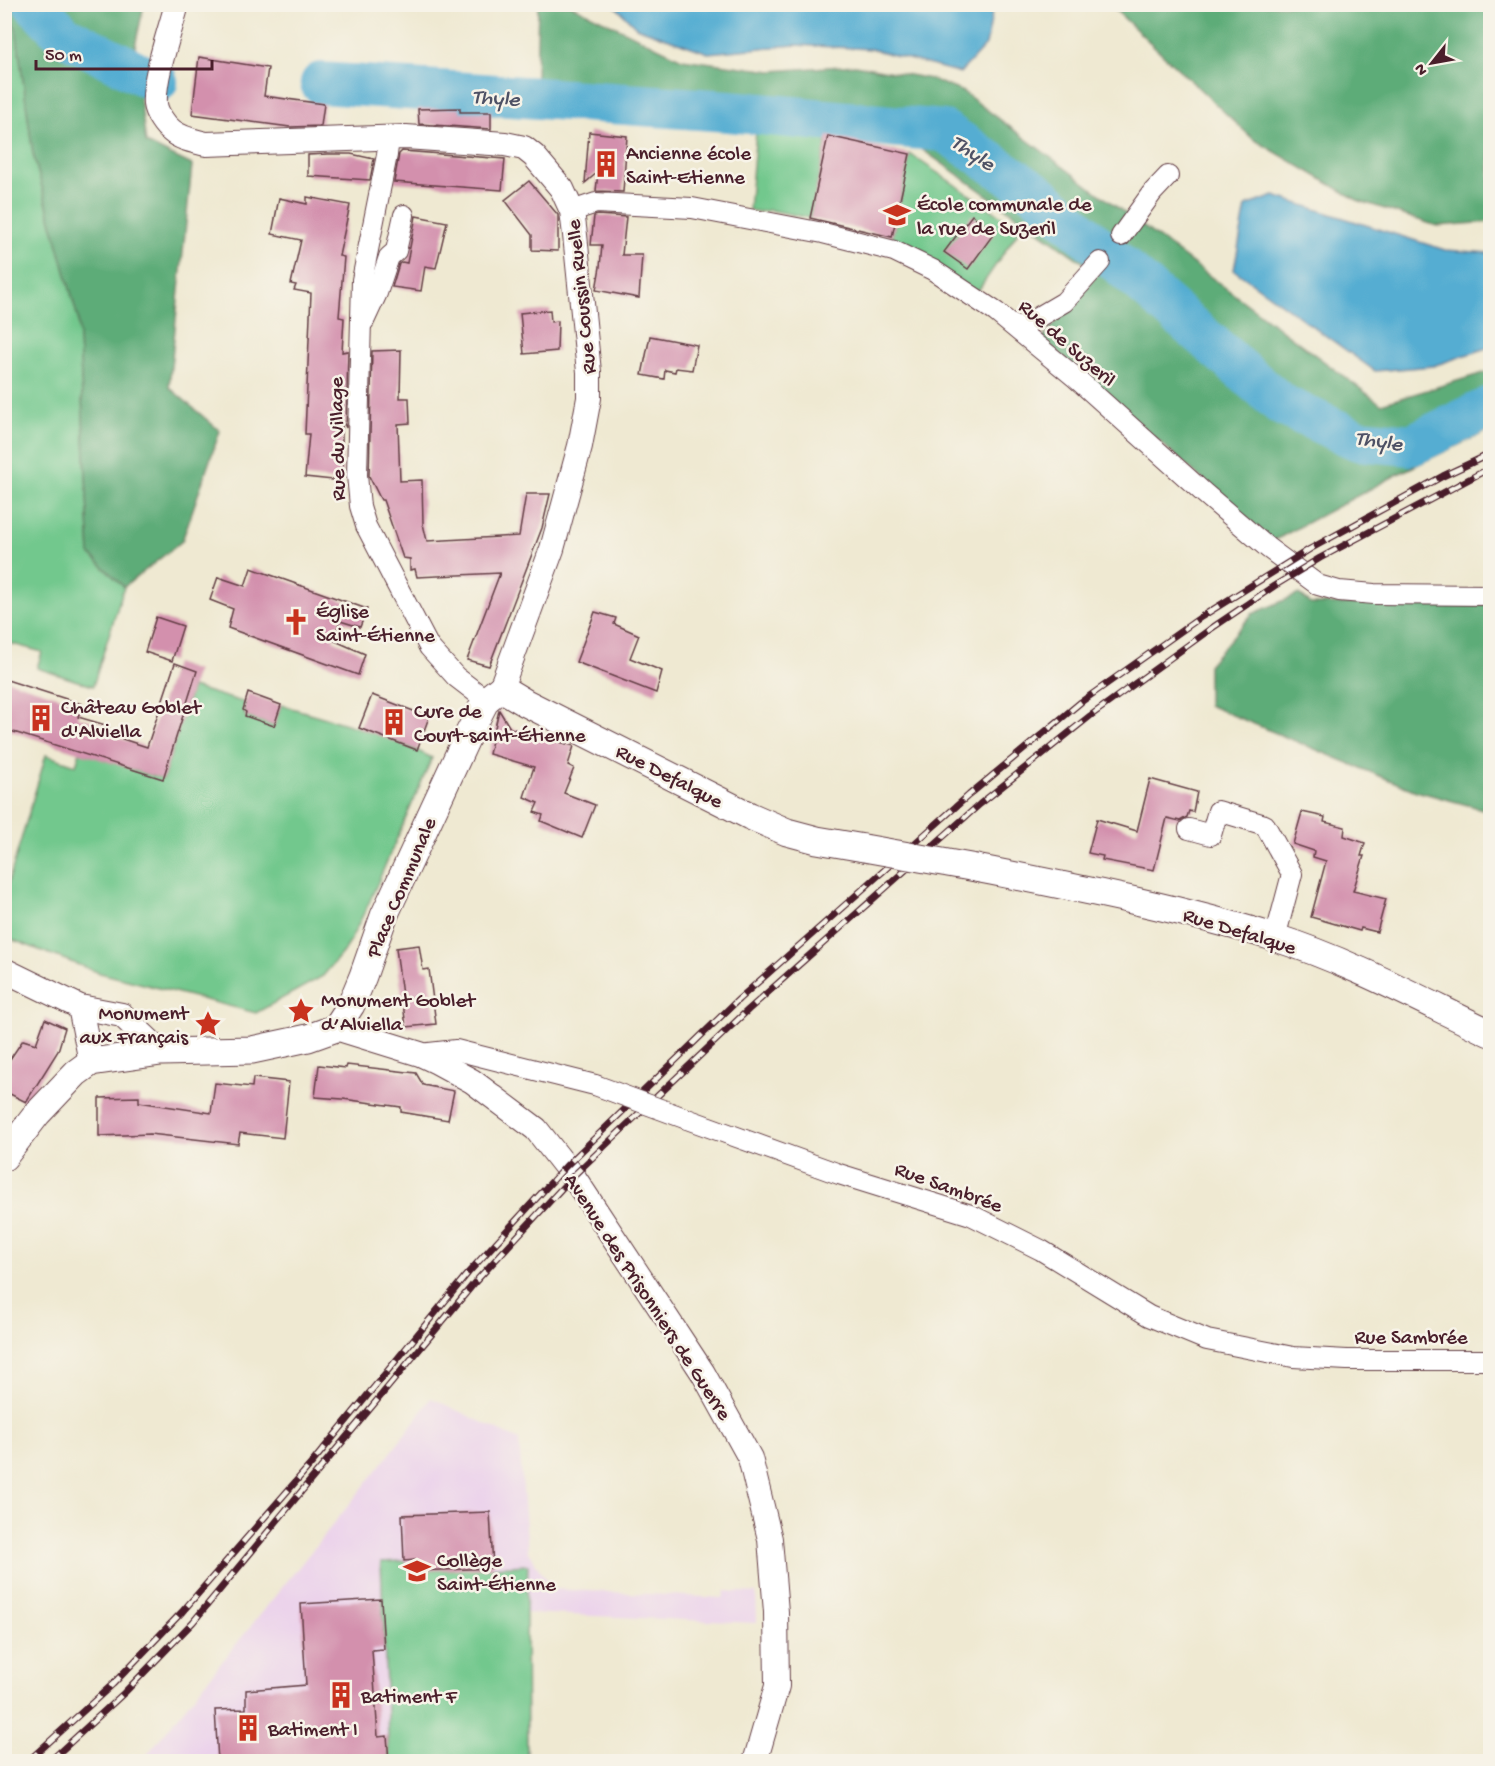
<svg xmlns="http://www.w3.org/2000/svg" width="1495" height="1766" font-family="'Gochi Hand',sans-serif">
<rect width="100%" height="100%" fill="#f7f3e8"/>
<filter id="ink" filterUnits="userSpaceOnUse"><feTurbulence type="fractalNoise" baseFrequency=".0167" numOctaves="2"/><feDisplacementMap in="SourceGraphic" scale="12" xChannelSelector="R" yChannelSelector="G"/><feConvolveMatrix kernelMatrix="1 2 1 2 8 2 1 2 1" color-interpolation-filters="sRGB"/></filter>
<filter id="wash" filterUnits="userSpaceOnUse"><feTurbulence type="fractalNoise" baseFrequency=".008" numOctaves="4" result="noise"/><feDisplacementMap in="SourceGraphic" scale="24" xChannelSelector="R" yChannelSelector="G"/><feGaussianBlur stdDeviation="1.35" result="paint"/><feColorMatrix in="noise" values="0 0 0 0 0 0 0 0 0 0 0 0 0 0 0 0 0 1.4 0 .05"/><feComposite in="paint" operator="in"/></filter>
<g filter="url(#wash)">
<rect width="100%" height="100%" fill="#efe9d2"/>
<polygon fill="#ebd1eb" points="431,1398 519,1440 528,1552 552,1589 723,1598 725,1591 756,1593 757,1623 526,1613 528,1761 141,1762 394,1449"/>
<g fill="#72c88d" stroke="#5e745c" stroke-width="1.5">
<polygon points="4,10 16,28 33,154 78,318 90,554 124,587 93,686 37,668 42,652 5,642"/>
<polygon points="756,132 828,136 810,218 770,210 759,212 749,210"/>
<polygon points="910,154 1020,229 976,294 892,237"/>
<path d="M192 687 246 703 245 716 274 726 281 705C332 720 385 733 432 758L368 905 347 947 323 976 256 1013 100 973 5 937 4 897 46 755 76 765 80 752 163 779Z"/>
<polygon points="404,1561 416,1571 528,1565 526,1613 527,1761 389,1761 381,1562"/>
</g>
<g fill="#5dac78" stroke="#546652" stroke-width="1.5">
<polygon points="5,4 144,5 134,51 146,143 192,165 169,387 220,431 182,541 124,587 90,554 78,318 33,154 16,28 5,10"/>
<polygon points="538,5 571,5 682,59 772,71 855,65 931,79 963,92 1381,404 1490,371 1490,430 1400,473 1273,541 1042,339 1098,273 917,146 802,121 535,111"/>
<polygon points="1110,5 1490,5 1490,222 1437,226 1357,200 1253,139"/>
<polygon points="1299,594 1311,604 1490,604 1490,811 1416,791 1208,705 1208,665 1252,614"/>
</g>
<g fill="#54add2" stroke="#4f667e" stroke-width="1.5">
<polygon points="614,5 994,4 994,5 986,45 960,73 871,49 795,45 708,53 636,27"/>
<polygon points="1274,196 1445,250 1490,253 1490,347 1433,366 1375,371 1234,270 1246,206"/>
</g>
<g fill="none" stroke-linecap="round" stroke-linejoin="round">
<g stroke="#54add2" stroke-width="42">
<polyline points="34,4 64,35 157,82"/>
<polyline points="321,83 728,111 944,131 1037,193 1282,405 1358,440 1411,445 1490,407"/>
</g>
</g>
<g id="blocks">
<g fill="#d390ad">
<polygon points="199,57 268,68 264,96 324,104 321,126 290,127 192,114"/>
<polygon points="460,108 460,112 491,112 491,129 419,124 418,109"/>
<polygon points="589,132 627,136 623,192 596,191 598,172 585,183"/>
<polygon points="828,136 910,154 892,237 810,218"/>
<polygon points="402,151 505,159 502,190 394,182 399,154"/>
<polygon points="328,154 351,154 374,159 370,180 308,176 308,155"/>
<polygon points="529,181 558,215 558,251 532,250 532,235 505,200"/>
<polygon points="307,197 350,205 339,256 344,257 339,317 344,318 342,352 348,351 346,428 342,420 342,481 305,477 309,434 305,434 311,293 294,290 296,285 291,284 301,240 272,234 279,198 307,204"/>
<polygon points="598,215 626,217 622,255 642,255 639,298 596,290 600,267 602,245 591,245 594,216"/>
<polygon points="972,215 995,232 968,269 944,252"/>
<polygon points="416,216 447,222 436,268 425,266 421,291 392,287 399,264 402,262 407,263"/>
<polygon points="550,310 551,322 558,321 557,351 524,354 520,313"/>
<polygon points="650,336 697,345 692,370 676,368 675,372 665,370 664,379 642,375"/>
<polygon points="401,350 400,398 409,398 410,423 398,424 400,481 422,480 423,524 427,541 519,536 526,494 550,494 542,528 489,666 467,660 500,573 417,577 415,569 410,570 410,559 403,558 383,500 381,500 369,476 372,351"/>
<polygon points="251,568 367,609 360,627 340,621 333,640 365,654 358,675 228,628 233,609 210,600 218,577 245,586"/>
<polygon points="595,612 616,618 614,624 639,635 630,658 662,671 656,693 576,662"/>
<polygon points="156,617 183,626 172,661 145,652"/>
<polygon points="175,663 197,671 163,779 4,729 4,679 82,704 78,717 109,726 107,734 147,747"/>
<polygon points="248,693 281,705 274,726 245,716 246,712 243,710"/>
<polygon points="372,695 429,717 417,750 359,728"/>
<polygon points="499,710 510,728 574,746 568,765 574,768 564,793 595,805 582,838 541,821 543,815 534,812 538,803 524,797 534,767 489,754"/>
<polygon points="1150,779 1197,792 1193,812 1189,811 1187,817 1180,821 1167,818 1154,870 1102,860 1103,856 1088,853 1097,819 1137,831"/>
<polygon points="1302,812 1325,817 1324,822 1345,827 1344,836 1365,843 1361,856 1364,856 1353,891 1386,899 1377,932 1361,928 1360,931 1311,917 1326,861 1313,857 1314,851 1293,844"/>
<polygon points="419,945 423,970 429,969 436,1024 406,1027 396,948"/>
<polygon points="45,1019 65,1028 58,1051 26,1102 4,1091 4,1068 23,1040 36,1044"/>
<polygon points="319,1065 346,1068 347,1065 416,1073 423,1085 454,1091 448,1120 401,1112 401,1107 343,1099 315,1097"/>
<polygon points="253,1078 289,1082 283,1138 240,1133 238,1144 150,1134 99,1136 99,1098 139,1097 139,1102 211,1113 215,1083 252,1087"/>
<polygon points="490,1512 493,1568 415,1571 415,1560 404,1561 402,1515"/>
<polygon points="381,1599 384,1649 372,1650 378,1737 387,1736 389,1761 218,1761 215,1710 246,1709 246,1690 306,1685 301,1604"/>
</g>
</g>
</g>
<g filter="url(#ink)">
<use href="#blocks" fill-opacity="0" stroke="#633d44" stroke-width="1.5"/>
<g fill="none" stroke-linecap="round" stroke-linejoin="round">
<defs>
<g id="minor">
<polyline points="389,138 387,155 362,280 357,475 360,506 366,526 429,647 456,677 486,700"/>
<polyline points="572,211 596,203 692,208 823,233 894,251 933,270 996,312 1076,378 1204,493 1268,548 1318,585 1339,591 1374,594 1490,595"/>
<polyline points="1121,236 1152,193 1168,176"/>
<polyline points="364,321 377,293 389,257 396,251 404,215"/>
<polyline points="1018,329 1064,302 1100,262"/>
<polyline points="1189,829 1211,835 1218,811 1265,825 1292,874 1275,938"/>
<polyline points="420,1054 456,1050 595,1085"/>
<polyline points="687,1119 839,1174 971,1215 1041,1250 1149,1316 1207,1340 1293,1357 1347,1360 1490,1360"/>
</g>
<g id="tertiary">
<path d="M177 4C170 31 153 78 155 104 156 113 165 126 172 131 181 139 195 141 206 144L406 137 505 144 524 148 534 156 562 189 572 211 575 235 589 372V398L580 446 552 549 501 688"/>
<polyline points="4,970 80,1007 122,1015 161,1052"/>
<polyline points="80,1007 91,1062"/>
<polyline points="336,1028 420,1054 437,1062 472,1081 536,1129 573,1176 703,1373 750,1458 770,1539 776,1612 777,1686 755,1762"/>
</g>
<g id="secondary">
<path d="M976 868C1076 888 1176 907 1273 937 1349 961 1419 999 1490 1033"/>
<polyline points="4,1157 37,1114 76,1073 91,1062 161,1052 252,1050 308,1038 336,1028 351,1005 363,976 384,916 466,739 486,700 501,688 526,703 750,816 787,832 817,840 864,848"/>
</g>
</defs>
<use href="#minor" stroke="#633d44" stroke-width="22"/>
<use href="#tertiary" stroke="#633d44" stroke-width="26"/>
<use href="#secondary" stroke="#633d44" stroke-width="29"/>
<use href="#minor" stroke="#fff" stroke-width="20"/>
<use href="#tertiary" stroke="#fff" stroke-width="24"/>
<use href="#secondary" stroke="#fff" stroke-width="27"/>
<defs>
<g id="rail">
<polyline points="27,1762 113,1684 182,1612 311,1464 468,1273 566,1166 739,999 969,795 1081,702 1201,617 1310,549 1443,476 1490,454"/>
<polyline points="49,1762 124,1693 193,1622 476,1281 573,1176 748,1010 980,804 1090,716 1209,630 1274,586 1320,558 1490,468"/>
</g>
</defs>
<use href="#rail" stroke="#4a1f2b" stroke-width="7"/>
<use href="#rail" stroke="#f7f3e8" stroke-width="4.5" stroke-dasharray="14" stroke-linecap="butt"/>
<defs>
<polyline id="minor-bridge" points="595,1085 687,1119"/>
<polyline id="secondary-bridge" points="864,848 976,868"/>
</defs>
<use href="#minor-bridge" stroke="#633d44" stroke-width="22" stroke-linecap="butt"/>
<use href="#secondary-bridge" stroke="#633d44" stroke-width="29" stroke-linecap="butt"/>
<use href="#minor-bridge" stroke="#fff" stroke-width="20"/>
<use href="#secondary-bridge" stroke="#fff" stroke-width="27"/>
</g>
</g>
<defs>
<symbol id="building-bare" viewBox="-9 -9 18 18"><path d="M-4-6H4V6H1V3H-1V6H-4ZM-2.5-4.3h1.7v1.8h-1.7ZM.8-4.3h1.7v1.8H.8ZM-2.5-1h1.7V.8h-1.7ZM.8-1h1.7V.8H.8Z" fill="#c8321e" stroke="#f7f3e8" stroke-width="2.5" paint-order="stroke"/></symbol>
<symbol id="school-bare" viewBox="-9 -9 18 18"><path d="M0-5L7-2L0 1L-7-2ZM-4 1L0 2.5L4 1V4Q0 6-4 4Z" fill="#c8321e" stroke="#f7f3e8" stroke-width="2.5" paint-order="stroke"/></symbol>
<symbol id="church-bare" viewBox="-9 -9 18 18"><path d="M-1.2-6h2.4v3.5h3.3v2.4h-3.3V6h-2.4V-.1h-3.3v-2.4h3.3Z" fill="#c8321e" stroke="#f7f3e8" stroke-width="2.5" paint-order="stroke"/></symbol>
<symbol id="sight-bare" viewBox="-9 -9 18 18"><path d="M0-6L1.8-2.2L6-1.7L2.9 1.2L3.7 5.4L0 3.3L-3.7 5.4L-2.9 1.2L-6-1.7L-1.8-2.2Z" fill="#c8321e" stroke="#f7f3e8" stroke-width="2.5" paint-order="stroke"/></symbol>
</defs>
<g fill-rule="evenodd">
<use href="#building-bare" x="587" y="145" width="38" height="38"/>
<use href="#school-bare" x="878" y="196" width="38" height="38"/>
<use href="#church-bare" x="277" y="603" width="38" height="38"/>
<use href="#building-bare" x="22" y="699" width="38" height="38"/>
<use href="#building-bare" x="375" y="703" width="38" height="38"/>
<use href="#sight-bare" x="282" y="992" width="38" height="38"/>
<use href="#sight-bare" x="189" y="1005" width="38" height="38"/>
<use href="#school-bare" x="398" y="1552" width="38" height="38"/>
<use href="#building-bare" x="322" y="1676" width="38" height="38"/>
<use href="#building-bare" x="229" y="1709" width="38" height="38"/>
</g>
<g text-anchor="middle" stroke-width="5" stroke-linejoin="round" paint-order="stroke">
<g font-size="21" fill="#4a1f2b" stroke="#f7f3e8" text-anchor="start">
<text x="626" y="159">Ancienne école<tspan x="626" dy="24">Saint-Etienne</tspan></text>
<text x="917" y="210">École communale de<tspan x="917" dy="24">la rue de Suzeril</tspan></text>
<text x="316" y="617">Église<tspan x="316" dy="24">Saint-Étienne</tspan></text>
<text x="61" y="713">Château Goblet<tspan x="61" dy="24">d'Alviella</tspan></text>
<text x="414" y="717">Cure de<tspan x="414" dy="24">Court-saint-Étienne</tspan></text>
<text x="321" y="1006">Monument Goblet<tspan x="321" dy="24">d’Alviella</tspan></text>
<text x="188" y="1019" text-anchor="end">Monument<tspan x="188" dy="24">aux Français</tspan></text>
<text x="437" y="1566">Collège<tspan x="437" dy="24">Saint-Étienne</tspan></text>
<text x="361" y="1702">Batiment F</text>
<text x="268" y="1735">Batiment I</text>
</g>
<g font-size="21" fill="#4a1f2b" stroke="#f7f3e8">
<text transform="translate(580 297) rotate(-96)" y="7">Rue Coussin Ruelle</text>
<text transform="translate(1068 342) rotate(41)" y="7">Rue de Suzeril</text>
<text transform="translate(336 439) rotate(-91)" y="7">Rue du Village</text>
<text transform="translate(670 775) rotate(27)" y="7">Rue Defalque</text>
<text transform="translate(400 887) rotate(-67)" y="7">Place Communale</text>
<text transform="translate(1240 930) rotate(17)" y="7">Rue Defalque</text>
<text transform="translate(949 1186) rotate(20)" y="7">Rue Sambrée</text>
<text transform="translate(649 1296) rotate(57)" y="7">Avenue des Prisonniers de Guerre</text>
<text x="1411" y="1343">Rue Sambrée</text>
</g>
<g font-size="22" font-style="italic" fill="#4e5165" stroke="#f7f3e8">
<text transform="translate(496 96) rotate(4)" y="8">Thyle</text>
<text transform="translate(974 151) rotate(34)" y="8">Thyle</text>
<text transform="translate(1379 439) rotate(9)" y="8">Thyle</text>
</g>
</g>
<rect width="1495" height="1766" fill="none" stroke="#f7f3e8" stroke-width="24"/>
<g transform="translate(1432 63) rotate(239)" stroke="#f7f3e8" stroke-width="4.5" paint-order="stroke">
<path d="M0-4.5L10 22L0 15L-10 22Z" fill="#4a1f2b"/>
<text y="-9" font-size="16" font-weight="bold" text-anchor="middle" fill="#4a1f2b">N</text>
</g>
<path d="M36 60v9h176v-9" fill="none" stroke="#4a1f2b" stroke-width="3"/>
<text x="45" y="60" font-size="18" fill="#4a1f2b" stroke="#f7f3e8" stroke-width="4.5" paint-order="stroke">50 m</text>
</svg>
